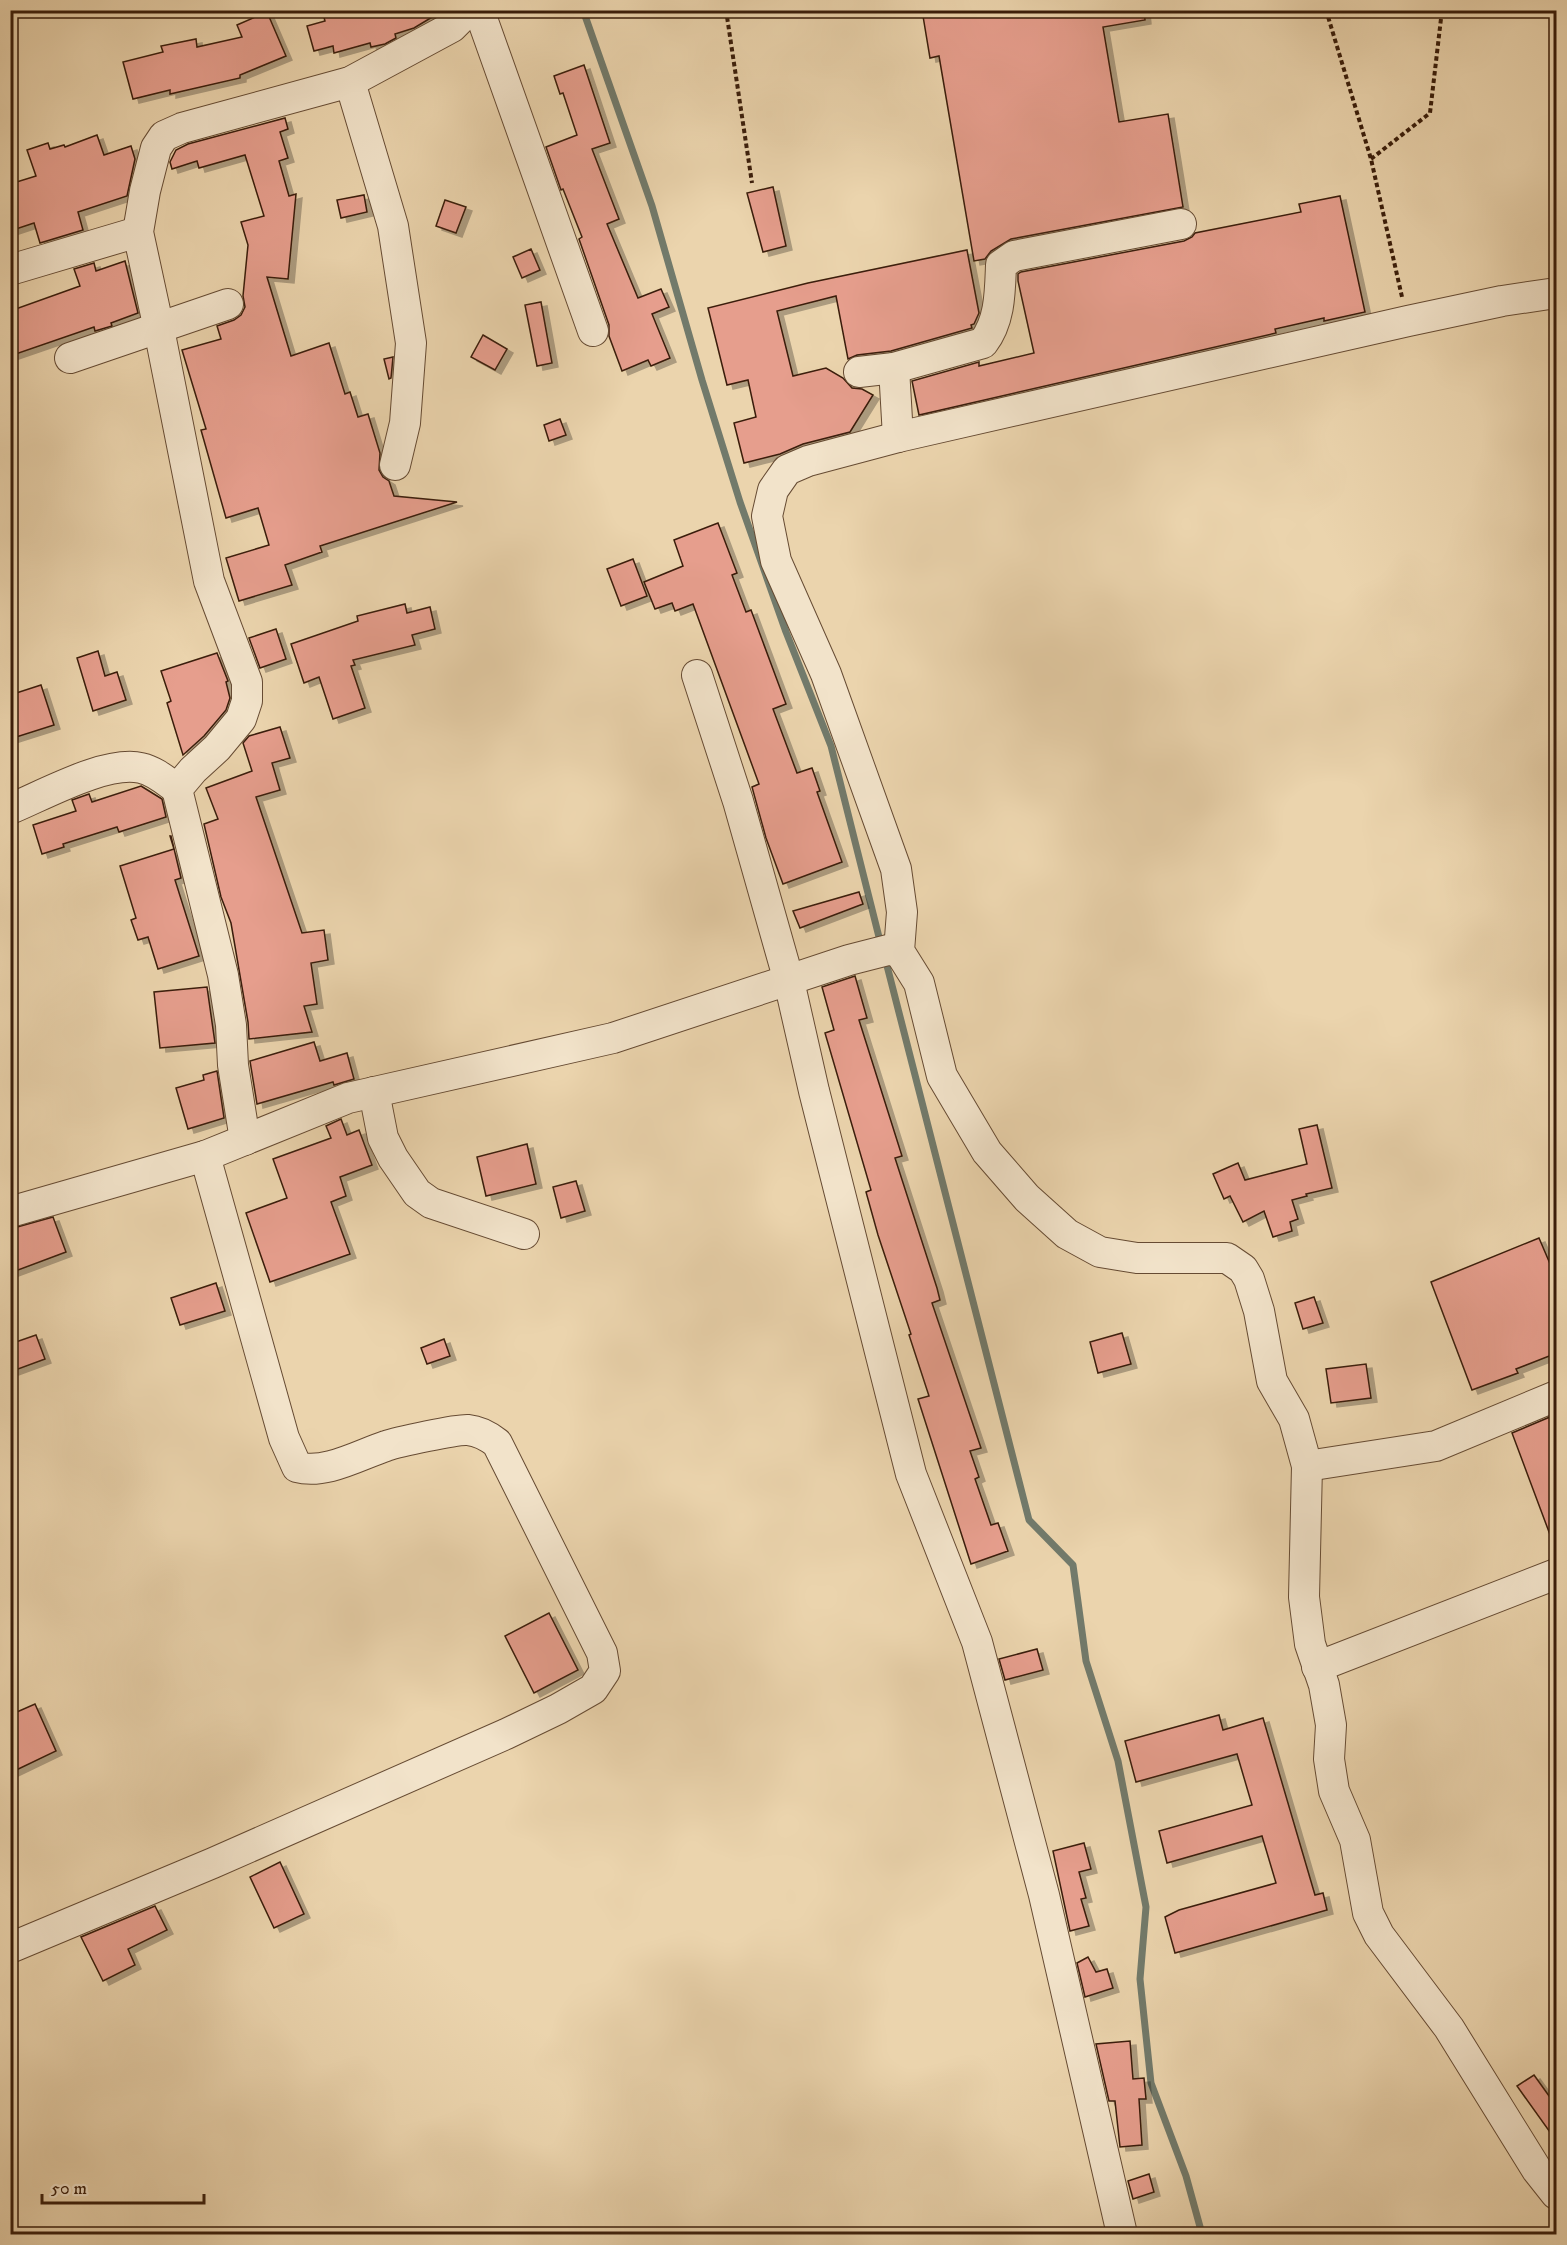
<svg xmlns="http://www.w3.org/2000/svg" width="1567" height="2245" font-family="'IM FELL DW Pica',serif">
<defs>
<filter id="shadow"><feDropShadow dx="6" dy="4" stdDeviation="0" flood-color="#0004"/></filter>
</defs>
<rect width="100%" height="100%" fill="#ebd4ad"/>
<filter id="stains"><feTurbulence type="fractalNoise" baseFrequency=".00333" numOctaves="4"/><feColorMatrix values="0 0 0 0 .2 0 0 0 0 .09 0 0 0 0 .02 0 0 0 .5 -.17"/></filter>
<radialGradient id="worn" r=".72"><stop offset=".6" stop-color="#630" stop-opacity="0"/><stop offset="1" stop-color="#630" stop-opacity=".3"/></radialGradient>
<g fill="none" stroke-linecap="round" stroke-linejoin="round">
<g stroke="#727a6b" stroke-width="7">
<polyline points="583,10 652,206 702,380 740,502 786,632 831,746 881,945"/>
<polyline points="885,958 1029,1520 1073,1565 1086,1661 1118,1761 1146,1907 1140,1979 1151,2083 1186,2176 1202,2234"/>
</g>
</g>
<g fill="#e69e8d" stroke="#3a1d0a" stroke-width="1.5" filter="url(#shadow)">
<polygon points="322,10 444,10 414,28 395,34 396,38 385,44 371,47 370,43 334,53 333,46 314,51 307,26 325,21"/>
<polygon points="922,10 1144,10 1145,20 1103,27 1119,122 1168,114 1183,207 1011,239 991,251 985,259 974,261 939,56 930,58"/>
<polygon points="267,12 286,56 240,75 240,78 170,94 170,90 133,99 123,62 163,52 161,46 196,39 197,47 242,37 237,25"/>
<polygon points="584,65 610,143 592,149 619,219 607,224 638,298 661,289 669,307 652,314 670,358 651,366 648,360 622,371 609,336 609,325 579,239 582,237 563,189 561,190 546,147 577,135 563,93 560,94 554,76"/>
<polygon points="285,118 288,129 280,132 288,158 279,161 289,196 296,194 288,279 267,277 291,356 329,343 345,394 350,392 358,417 368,414 380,453 379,470 383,477 389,481 394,496 457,502 320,546 322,552 285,565 292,585 239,601 226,558 269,545 258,508 226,518 201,430 206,429 182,350 221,339 217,326 234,320 241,315 245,307 243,296 248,245 241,222 264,216 245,155 199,168 197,161 172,169 170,162 176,150 188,144"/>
<polygon points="97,135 104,155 131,146 135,159 127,196 78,212 83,230 40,243 34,223 10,231 10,184 36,176 27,150 48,143 50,149 64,145 65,147"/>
<polygon points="773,187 786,246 763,252 747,193"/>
<polygon points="364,195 367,212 341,218 337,200"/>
<polygon points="1340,196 1365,312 1324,321 1324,318 1275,329 1276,333 919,415 912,381 979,362 979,366 1034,353 1018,281 1018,274 1021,272 1184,241 1192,237 1195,233 1301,212 1299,204"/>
<polygon points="445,200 466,207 456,233 436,226"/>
<polygon points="531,249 540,270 522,278 513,257"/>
<polygon points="967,250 979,313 974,324 971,325 972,328 891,351 857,355 848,359 836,296 777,311 793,376 826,368 843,378 852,388 862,389 873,395 850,432 803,444 780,454 744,463 734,423 756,417 748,380 727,385 708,308 808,283"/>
<polygon points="125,261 138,313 111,323 112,326 95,331 94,327 10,356 10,311 80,286 74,269 94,263 96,271"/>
<polygon points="541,302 552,363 537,366 525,305"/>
<polygon points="483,335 507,349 495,370 471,357"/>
<polygon points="393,357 391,378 389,379 384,359"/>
<polygon points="560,419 566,435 549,441 544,425"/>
<polygon points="718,523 737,573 732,575 746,612 751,610 786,704 773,709 797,773 812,768 820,791 817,792 842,862 783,884 766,838 752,787 759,784 693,604 675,611 672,603 655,609 644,582 683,566 674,540"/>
<polygon points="633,559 647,596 621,606 607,569"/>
<polygon points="405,604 407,613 430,607 435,629 412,635 415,645 353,660 355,665 351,666 365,708 333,719 319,677 304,683 291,644 358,621 357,616"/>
<polygon points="276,629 286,659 260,668 249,638"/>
<polygon points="98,651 105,676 117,672 126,700 93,711 77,658"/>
<polygon points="217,653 228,681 226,682 230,698 226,710 204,736 183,755 167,703 171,701 161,671"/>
<polygon points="41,685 54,725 10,739 10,695"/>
<polygon points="280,727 290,758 272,763 280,790 256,797 302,933 324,930 328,960 311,963 317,1004 304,1006 312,1032 249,1039 248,1022 231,923 221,897 204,824 218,819 206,788 252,771 243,743 249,736"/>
<polygon points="141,786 162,799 166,817 119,832 117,827 63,844 64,847 42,854 33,825 76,811 72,800 89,794 92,802"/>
<polygon points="170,836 171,836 181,878 175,880 199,956 158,969 148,937 138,940 131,920 136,918 120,866 174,849"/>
<polygon points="859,892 863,904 800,928 793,911"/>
<polygon points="855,976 867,1018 859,1020 902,1156 895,1158 937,1288 940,1300 932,1303 981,1448 970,1451 979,1477 975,1479 991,1525 998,1523 1008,1551 971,1564 918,1399 929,1396 909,1335 911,1334 878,1235 866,1192 871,1190 825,1033 834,1030 822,987"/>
<polygon points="207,987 215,1043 160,1048 154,992"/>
<polygon points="314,1042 320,1061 347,1053 354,1079 334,1085 333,1082 257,1104 250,1061"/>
<polygon points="217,1071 224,1118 188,1129 176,1088 204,1080 203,1075"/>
<polygon points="341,1119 347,1135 359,1130 372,1165 340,1177 346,1196 331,1202 350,1254 270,1282 246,1213 287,1198 273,1159 331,1138 326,1126"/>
<polygon points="1317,1125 1332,1188 1306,1194 1307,1196 1292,1200 1298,1219 1290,1222 1292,1231 1273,1237 1264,1211 1243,1222 1230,1196 1224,1199 1213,1174 1238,1163 1245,1180 1307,1164 1299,1129"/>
<polygon points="527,1144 536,1184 486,1196 477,1157"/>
<polygon points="576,1181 585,1211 561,1218 553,1187"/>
<polygon points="53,1217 66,1252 10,1273 10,1229"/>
<polygon points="1539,1238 1557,1280 1557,1353 1516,1369 1518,1373 1472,1390 1431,1282"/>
<polygon points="216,1283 225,1311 180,1325 171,1298"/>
<polygon points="1314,1297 1323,1323 1303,1329 1295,1303"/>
<polygon points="1122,1333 1131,1364 1098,1373 1090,1342"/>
<polygon points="36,1335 45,1359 10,1372 10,1344"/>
<polygon points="444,1339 450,1356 427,1364 421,1348"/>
<polygon points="1366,1364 1371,1398 1331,1403 1326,1369"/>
<polygon points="1557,1414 1557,1547 1555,1548 1512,1433"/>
<polygon points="549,1613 578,1670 534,1693 505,1636"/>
<polygon points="1037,1649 1043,1670 1005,1680 999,1659"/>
<polygon points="35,1704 56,1751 10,1773 10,1715"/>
<polygon points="1219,1715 1223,1730 1263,1718 1315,1895 1323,1893 1327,1910 1175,1953 1165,1917 1179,1910 1276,1883 1262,1836 1167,1863 1159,1831 1252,1805 1237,1754 1136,1782 1125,1741"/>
<polygon points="1084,1843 1091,1869 1079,1872 1086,1898 1081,1899 1089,1926 1070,1931 1053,1851"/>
<polygon points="280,1862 304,1914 274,1928 250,1877"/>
<polygon points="155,1906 167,1930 128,1949 135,1965 103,1981 81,1937"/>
<polygon points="1088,1957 1096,1972 1107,1969 1113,1988 1085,1997 1077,1963"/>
<polygon points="1130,2041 1133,2079 1144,2078 1146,2099 1139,2099 1142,2145 1120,2147 1115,2101 1109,2101 1096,2044"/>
<polygon points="1534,2075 1557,2107 1557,2142 1517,2086"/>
<polygon points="1149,2174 1154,2192 1133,2199 1128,2181"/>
</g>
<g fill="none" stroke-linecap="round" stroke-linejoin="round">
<defs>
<g id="minor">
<polyline points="479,10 593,331"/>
<polyline points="350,82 393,226 411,343 405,423 395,465"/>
<polyline points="10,270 138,232"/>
<polyline points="1556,293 1502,301 1408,321 898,437 808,461 787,470 773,490 767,516 776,561 826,674 896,869 902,912 899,951 919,983 942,1076 987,1152 1027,1198 1067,1234 1100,1252 1137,1258 1227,1258 1243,1269 1249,1279 1259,1311 1272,1381 1294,1419 1307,1466 1304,1597 1310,1644 1324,1685 1331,1725 1329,1759 1334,1791 1355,1840 1368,1913 1379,1935 1449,2028 1537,2170 1556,2194"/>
<polyline points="70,358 228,304"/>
<polyline points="894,368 898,437"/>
<path d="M859 372 894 368 983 343C1000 321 1000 293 1001 265L1014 256 1181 224"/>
<polyline points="697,675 738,801 789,981 814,1091 911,1474 977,1642 1044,1895 1122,2234"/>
<path d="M10 809C44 795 106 760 141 768 155 771 166 781 177 789"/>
<polyline points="374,1092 383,1138 393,1158 417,1193 431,1203 524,1234"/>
<polyline points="245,1140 233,1065 231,1025 223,975 177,789 193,770 217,748 241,719 247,701 247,682 209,581 159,329 138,232 145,191 156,148 164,136 182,128 350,82 452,27 469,10"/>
<polyline points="10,1212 205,1156 348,1098 613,1038 849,960 888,950 899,951"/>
<polyline points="1307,1466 1436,1446 1556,1396"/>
<polyline points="1317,1667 1556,1574"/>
<path d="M10 1948 213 1863 506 1734 558 1709 593 1689 605 1671 602 1653 497 1443C488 1436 479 1431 468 1430 458 1429 397 1442 386 1446 359 1455 325 1475 297 1467L284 1438 205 1156"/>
</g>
</defs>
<use href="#minor" stroke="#664b33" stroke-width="32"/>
<g stroke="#3a1d0a" stroke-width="4" stroke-dasharray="4.5 3" stroke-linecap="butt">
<polyline points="726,10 752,183"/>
<polyline points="1326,10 1371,159 1402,297"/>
<polyline points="1371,159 1430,113 1442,10"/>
</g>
<use href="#minor" stroke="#f2e3ca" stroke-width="30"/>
</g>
<rect width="1567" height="2245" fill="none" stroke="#ebd4ad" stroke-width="36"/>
<rect x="12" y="12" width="1543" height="2221" fill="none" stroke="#3a1d0a" stroke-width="3"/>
<rect x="18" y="18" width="1531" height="2209" fill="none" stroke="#3a1d0a" stroke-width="1.5"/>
<path d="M42 2194v9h162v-9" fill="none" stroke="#3a1d0a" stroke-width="3"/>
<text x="51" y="2194" font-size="18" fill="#3a1d0a" stroke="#f2e3ca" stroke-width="4.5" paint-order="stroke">50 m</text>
<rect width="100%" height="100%" filter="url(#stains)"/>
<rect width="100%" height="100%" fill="url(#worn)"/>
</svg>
